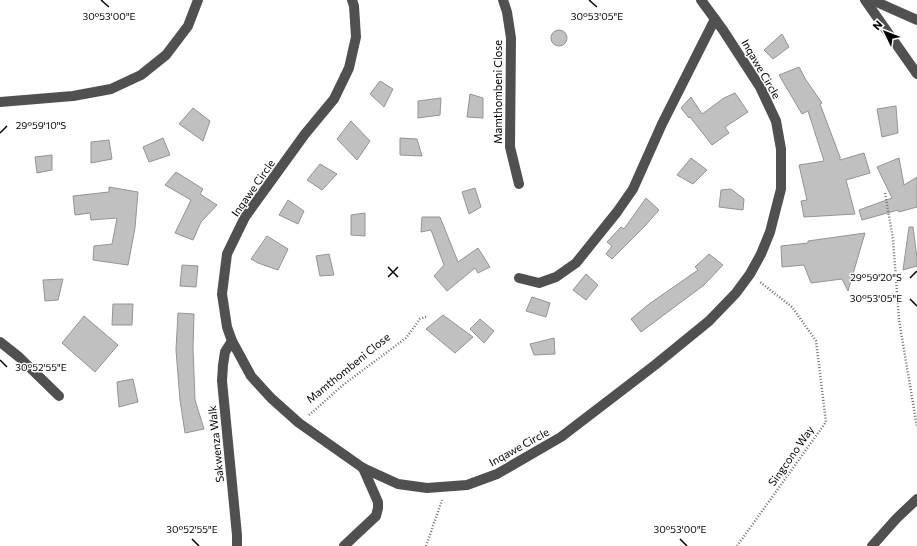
<svg xmlns="http://www.w3.org/2000/svg" width="917" height="546" font-family="Commissioner,sans-serif">
<rect width="100%" height="100%" fill="#fff"/>
<g fill="#c0c0c0" stroke="#949494">
<circle cx="559" cy="38" r="8"/>
<polygon points="782,34 789,47 773,59 764,50"/>
<polygon points="799,67 806,80 822,103 820,104 840,157 840,160 864,153 870,173 846,180 855,214 804,217 801,201 807,200 799,165 824,161 808,111 802,114 779,75"/>
<polygon points="380,81 393,89 384,107 370,94"/>
<polygon points="735,93 748,112 725,127 729,133 712,145 690,117 689,118 681,108 691,97 702,114 724,98"/>
<polygon points="470,94 483,98 483,118 467,117"/>
<polygon points="441,98 440,115 418,118 418,101"/>
<polygon points="896,106 898,133 882,137 877,109"/>
<polygon points="193,108 210,121 203,141 179,124"/>
<polygon points="351,121 370,141 357,160 337,139"/>
<polygon points="163,138 170,155 149,162 143,147"/>
<polygon points="400,138 417,139 422,156 400,155"/>
<polygon points="109,140 112,159 91,163 91,142"/>
<polygon points="52,155 52,170 37,173 35,157"/>
<polygon points="691,158 707,170 693,184 677,175"/>
<polygon points="899,158 904,185 917,177 917,207 899,212 898,210 862,220 859,210 892,198 877,167"/>
<polygon points="320,164 337,174 322,190 307,180"/>
<polygon points="176,172 203,189 200,194 217,205 201,222 193,240 175,233 191,200 165,185"/>
<polygon points="109,187 138,192 135,228 128,265 93,260 94,246 112,244 117,218 91,220 90,213 75,215 73,196 109,192"/>
<polygon points="475,188 481,207 469,214 462,192"/>
<polygon points="731,189 744,199 743,210 719,207 721,190"/>
<polygon points="646,198 659,210 644,227 612,259 606,254 612,246 607,242 621,227 624,229"/>
<polygon points="288,200 304,211 298,224 279,215"/>
<polygon points="365,213 365,236 351,235 351,215"/>
<polygon points="422,217 440,217 458,262 478,248 490,267 478,273 475,268 447,291 434,276 444,265 431,230 421,232"/>
<polygon points="909,227 913,227 917,258 917,266 903,270"/>
<polygon points="865,233 848,291 842,279 811,283 804,265 782,267 781,246 808,243 808,241"/>
<polygon points="267,236 288,249 278,270 258,263 251,259"/>
<polygon points="329,254 334,275 320,276 316,256"/>
<polygon points="709,254 723,265 704,285 641,332 631,319 649,304 698,270 695,267"/>
<polygon points="182,265 198,266 196,287 180,286"/>
<polygon points="586,274 598,285 586,300 573,290"/>
<polygon points="63,279 58,300 45,301 43,280"/>
<polygon points="532,297 550,303 546,317 526,311"/>
<polygon points="113,304 133,304 132,325 112,325"/>
<polygon points="178,313 194,314 193,348 195,400 204,429 185,433 180,400 176,350"/>
<polygon points="443,315 473,337 455,353 426,329"/>
<polygon points="84,316 118,345 95,372 62,343"/>
<polygon points="480,319 494,331 484,343 470,329"/>
<polygon points="554,338 555,354 534,355 530,344"/>
<polygon points="133,379 138,402 119,407 117,382"/>
</g>
<g fill="none" stroke-linecap="round" stroke-linejoin="round">
<g stroke="#727272" stroke-width="2.5" stroke-dasharray="1 2" stroke-linecap="butt">
<polyline points="885,193 893,239 899,320 917,427"/>
<polyline points="309,415 343,385 406,338 420,319 428,316"/>
<polyline points="426,546 442,500"/>
<polyline points="737,546 826,422 816,341 792,307 760,282"/>
</g>
<g stroke="#505050" stroke-width="10">
<polyline points="352,0 354,6 356,37 349,68 334,99 305,134 245,217 227,254 222,294 227,327 232,341 251,376 271,398 299,423 363,468 398,484 427,488 467,485 497,474 561,437 655,365 709,321 736,293 750,274 761,254 770,232 781,189 781,149 776,121 760,87 723,30 701,0"/>
<polyline points="503,0 507,12 511,38 510,147 519,184"/>
<polyline points="865,0 917,74"/>
<polyline points="872,0 917,20"/>
<polyline points="0,102 73,96 111,89 141,75 166,55 188,26 198,0"/>
<polyline points="519,278 539,283 556,277 576,263 617,212 633,189 662,124 715,19"/>
<polyline points="232,341 225,352 223,365 222,381 237,535 237,546"/>
<polyline points="0,342 19,357 59,396"/>
<polyline points="344,546 376,516 378,508 378,502 363,468"/>
<polyline points="872,546 896,519 917,499"/>
</g>
</g>
<path fill="none" stroke="#000" stroke-width="1.5" d="M101 0 109 7M589 0 597 7M0 133 7 126M388 267 398 277M388 277 398 267M910 278 917 271M910 299 917 306M0 360 7 367M192 539 199 546M680 539 687 546"/>
<g text-anchor="middle" stroke-width="3" stroke-linejoin="round" paint-order="stroke">
<g font-size="11" fill="#000" stroke="#fff">
<text transform="translate(761 69) rotate(60)" y="4">Inqawe Circle</text>
<text transform="translate(498 92) rotate(-90)" y="4">Mamthombeni Close</text>
<text transform="translate(253 188) rotate(-55)" y="4">Inqawe Circle</text>
<text transform="translate(348 368) rotate(-39)" y="4">Mamthombeni Close</text>
<text transform="translate(216 444) rotate(-96)" y="4">Sakwenza Walk</text>
<text transform="translate(519 447) rotate(-29)" y="4">Inqawe Circle</text>
<text transform="translate(791 456) rotate(-55)" y="4">Singcono Way</text>
</g>
</g>
<g font-size="10" text-anchor="middle" fill="#000" stroke="#fff" stroke-width="3" stroke-linejoin="round" paint-order="stroke">
<text x="109" y="20">30°53'00"E</text>
<text x="597" y="20">30°53'05"E</text>
<text x="41" y="129">29°59'10"S</text>
<text x="876" y="281">29°59'20"S</text>
<text x="876" y="302">30°53'05"E</text>
<text x="41" y="371">30°52'55"E</text>
<text x="192" y="533">30°52'55"E</text>
<text x="680" y="533">30°53'00"E</text>
</g>
<g transform="translate(885 32) rotate(313)" stroke="#ffffff" stroke-width="3" paint-order="stroke">
<path d="M0-3L7 15L0 10L-7 15Z" fill="#000000"/>
<text y="-6" font-size="11" font-weight="bold" text-anchor="middle" fill="#000000">N</text>
</g>
</svg>
